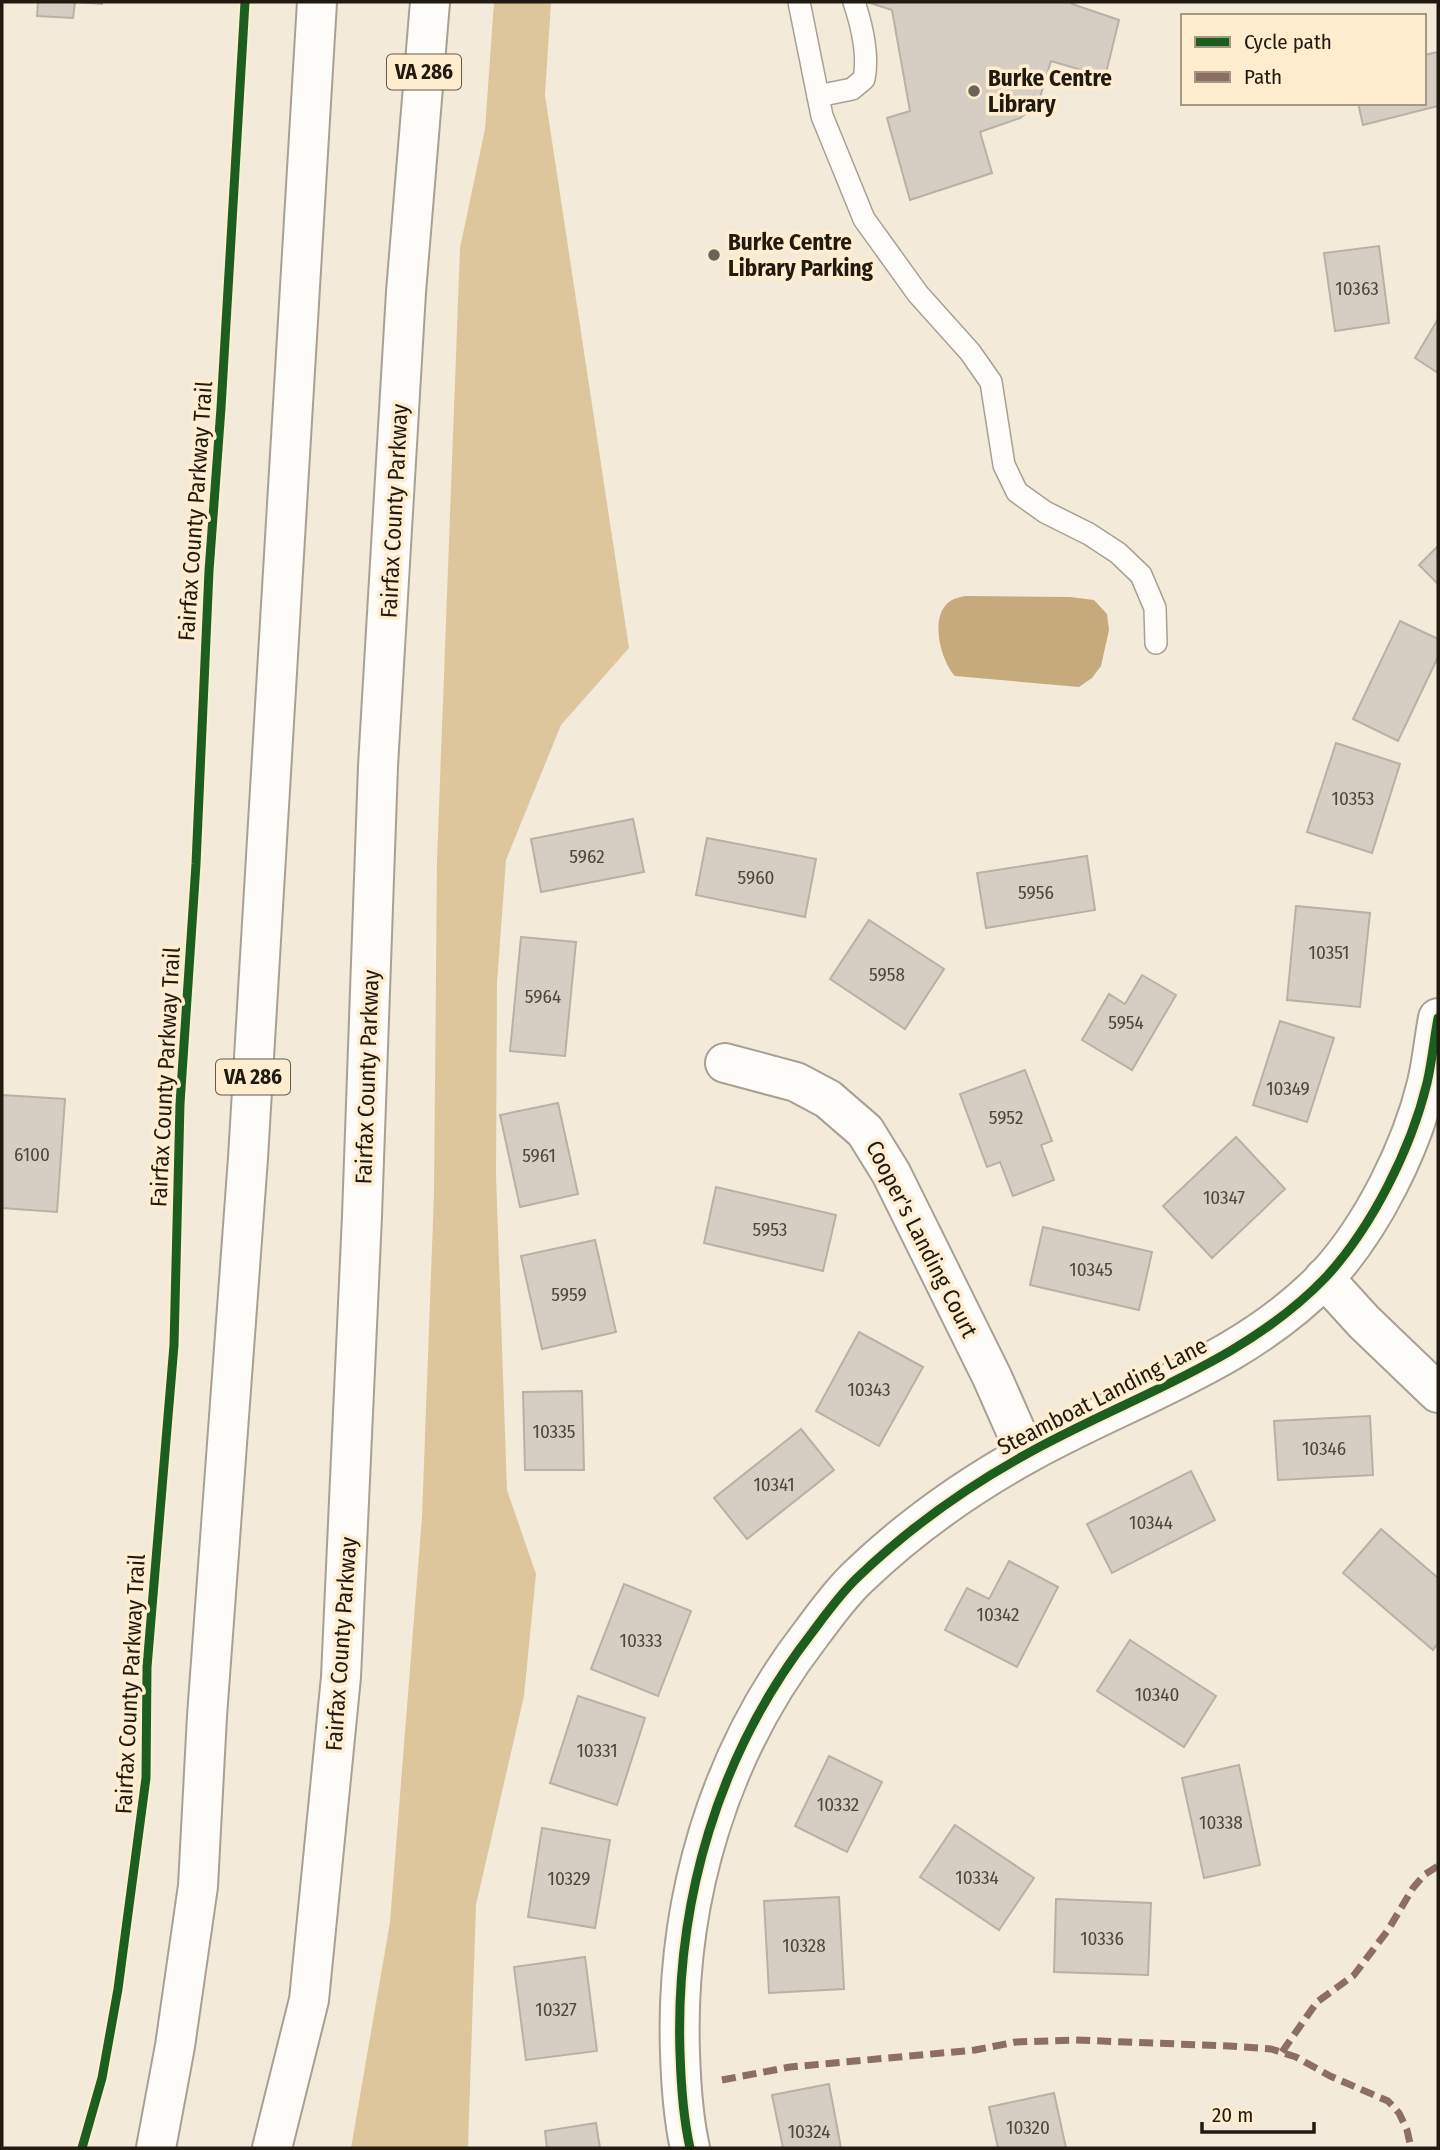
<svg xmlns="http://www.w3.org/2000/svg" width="1440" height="2150" font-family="'Fira Sans Condensed',sans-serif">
<rect width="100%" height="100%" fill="#f4eada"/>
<polygon fill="#dec69c" points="494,2 551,2 545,95 629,648 561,725 506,860 497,983 496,1175 507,1490 536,1574 524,1696 476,1905 468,2148 351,2148 390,1922 422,1517 434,1193 437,861 460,248 485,129"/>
<path fill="#c6aa7b" d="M965 596 1070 597 1094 600 1107 614 1109 630 1101 666 1092 678 1079 687 955 676C941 661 929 617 949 602 952 599 960 597 965 596Z"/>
<g fill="#d6cec2" stroke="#b8b1a5" stroke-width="2">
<polygon points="38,2 102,2 102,4 75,2 73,18 37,16"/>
<polygon points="867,2 1072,2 1072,4 1119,20 1105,77 1051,61 1038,104 1020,118 980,132 992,173 910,200 887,118 910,111 892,10"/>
<polygon points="1438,52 1438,106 1363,125 1358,103 1424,103 1424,55"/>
<polygon points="1379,246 1389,323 1335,331 1324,253"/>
<polygon points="1438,319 1438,373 1415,358"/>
<polygon points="1438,546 1438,584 1419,565"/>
<polygon points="1400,621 1438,639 1438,657 1398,741 1353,719"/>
<polygon points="1336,743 1400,764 1372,853 1307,832"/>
<polygon points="633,819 644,872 541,892 531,839"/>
<polygon points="707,838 816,859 805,917 696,895"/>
<polygon points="1087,856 1095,910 986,928 977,873"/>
<polygon points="1296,906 1370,913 1360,1007 1287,1000"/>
<polygon points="869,920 944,969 905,1029 830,979"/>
<polygon points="521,937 576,942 565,1056 510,1051"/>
<polygon points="1142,975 1176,995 1132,1070 1082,1040 1109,994 1125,1004"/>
<polygon points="1280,1021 1334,1038 1307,1122 1253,1105"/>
<polygon points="1025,1070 1052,1141 1041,1145 1054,1180 1013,1196 1000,1162 987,1167 960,1094"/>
<polygon points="2,1095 65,1099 57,1212 2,1208"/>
<polygon points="558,1103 578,1194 520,1207 500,1115"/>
<polygon points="1236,1137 1285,1189 1212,1258 1163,1206"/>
<polygon points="716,1187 836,1215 823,1271 704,1243"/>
<polygon points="1043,1227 1152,1252 1139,1310 1030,1285"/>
<polygon points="595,1240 616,1332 542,1349 521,1256"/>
<polygon points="859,1332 923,1367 879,1446 816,1411"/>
<polygon points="582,1391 584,1470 525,1470 523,1392"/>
<polygon points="1370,1416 1373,1475 1278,1480 1274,1421"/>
<polygon points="801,1429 834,1470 747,1539 714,1498"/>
<polygon points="1191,1471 1215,1520 1112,1573 1087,1524"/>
<polygon points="1381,1529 1438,1578 1438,1643 1433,1650 1343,1573"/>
<polygon points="1009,1561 1058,1587 1017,1667 945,1630 967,1588 989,1599"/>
<polygon points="624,1584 691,1611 658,1696 591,1669"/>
<polygon points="1130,1640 1216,1696 1184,1747 1097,1691"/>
<polygon points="578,1696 645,1718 617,1805 550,1783"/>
<polygon points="829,1756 882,1782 847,1852 795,1826"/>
<polygon points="1239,1765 1260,1865 1204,1878 1182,1778"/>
<polygon points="955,1825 1034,1878 999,1930 920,1877"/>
<polygon points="542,1828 610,1840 595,1928 528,1917"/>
<polygon points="839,1897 844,1989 769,1993 764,1901"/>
<polygon points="1056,1899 1151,1903 1148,1975 1054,1972"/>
<polygon points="585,1957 597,2051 526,2060 514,1967"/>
<polygon points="829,2084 841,2148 783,2148 772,2095"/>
<polygon points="1054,2093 1066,2148 998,2148 989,2107"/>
<polygon points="596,2123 600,2148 547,2148 545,2131"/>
</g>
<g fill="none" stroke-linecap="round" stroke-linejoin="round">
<defs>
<g id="service">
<polyline points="799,2 822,116 864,219 918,294 970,352 991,382 1004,465 1017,492 1045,512 1089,534 1118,553 1141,575 1155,608 1156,643"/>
<path d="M818 96 852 89 864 79C869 54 862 26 854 2"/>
</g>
<g id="minor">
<polyline points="725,1063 796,1082 828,1099 865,1131 891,1173 992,1377 1026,1454"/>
<polyline points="1324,1278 1364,1322 1438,1393"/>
<path d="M690 2148C683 2117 681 2085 680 2053 675 1902 718 1754 811 1634 826 1614 840 1594 858 1577 909 1528 962 1490 1023 1456 1125 1398 1243 1364 1326 1277 1372 1227 1411 1149 1427 1083 1432 1062 1434 1039 1438 1018"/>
</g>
<g id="trunk">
<polyline points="156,2148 175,2046 198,1886 207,1716 248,1158 317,2"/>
<polyline points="272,2148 309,2000 341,1677 362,1216 378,766 406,292 430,2"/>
</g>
</defs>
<use href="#service" stroke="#a8a094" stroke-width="24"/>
<use href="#minor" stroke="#a8a094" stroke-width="42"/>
<use href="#trunk" stroke="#a8a094" stroke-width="42"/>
<use href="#service" stroke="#fdfcf9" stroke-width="21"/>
<use href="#minor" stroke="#fdfcf9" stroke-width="38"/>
<use href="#trunk" stroke="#fdfcf9" stroke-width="38"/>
<g stroke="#8d6e63" stroke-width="7" stroke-dasharray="14 7" stroke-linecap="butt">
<polyline points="1282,2052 1317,2002 1354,1975 1388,1930 1413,1888 1424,1875 1438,1866"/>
<polyline points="722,2080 790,2067 975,2050 1016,2042 1075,2040 1229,2046 1271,2049 1296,2057 1330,2076 1388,2101 1399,2113 1407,2130 1411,2148"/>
</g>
<defs>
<g id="cycleway">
<polyline points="82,2148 102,2078 118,1989 146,1778 147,1667 174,1345 180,1104 196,864 209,571 221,408 245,2"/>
<path d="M690 2148C683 2117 681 2085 680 2053 675 1902 718 1754 811 1634 826 1614 840 1594 858 1577 909 1528 962 1490 1023 1456 1125 1398 1243 1364 1326 1277 1372 1227 1411 1149 1427 1083 1432 1062 1434 1039 1438 1018"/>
</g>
</defs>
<use href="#cycleway" stroke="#ffedd0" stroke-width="13"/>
<use href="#cycleway" stroke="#1b5e20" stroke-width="9"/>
</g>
<g fill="#6a6357" stroke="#ffedd0" stroke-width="2.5">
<circle cx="974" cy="91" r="7"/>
<circle cx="714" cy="255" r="7"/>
</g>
<g text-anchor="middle" stroke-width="7" stroke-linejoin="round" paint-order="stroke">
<g font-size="19" fill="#4e473c">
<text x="1357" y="295">10363</text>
<text x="1353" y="805">10353</text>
<text x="587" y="863">5962</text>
<text x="756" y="884">5960</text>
<text x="1036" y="899">5956</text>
<text x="1329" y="959">10351</text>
<text x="887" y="981">5958</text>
<text x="543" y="1003">5964</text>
<text x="1126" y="1029">5954</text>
<text x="1288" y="1095">10349</text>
<text x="1006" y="1124">5952</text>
<text x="32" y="1161">6100</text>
<text x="539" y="1162">5961</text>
<text x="1224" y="1204">10347</text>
<text x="770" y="1236">5953</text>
<text x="1091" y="1276">10345</text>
<text x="569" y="1301">5959</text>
<text x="869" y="1396">10343</text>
<text x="554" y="1438">10335</text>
<text x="1324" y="1455">10346</text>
<text x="774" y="1491">10341</text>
<text x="1151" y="1529">10344</text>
<text x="998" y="1621">10342</text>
<text x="641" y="1647">10333</text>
<text x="1157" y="1701">10340</text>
<text x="597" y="1757">10331</text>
<text x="838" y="1811">10332</text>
<text x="1221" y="1829">10338</text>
<text x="977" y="1884">10334</text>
<text x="569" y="1885">10329</text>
<text x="1102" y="1945">10336</text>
<text x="804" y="1952">10328</text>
<text x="556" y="2016">10327</text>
<text x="1028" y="2134">10320</text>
<text x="809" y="2138">10324</text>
</g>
<g fill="#ffedd0" stroke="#63594a" stroke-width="2">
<rect x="387" y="54.5" width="74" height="35" rx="5"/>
<rect x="216" y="1059.5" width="74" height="35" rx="5"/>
</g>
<g font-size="21" font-weight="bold" fill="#201a10">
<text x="424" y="79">VA 286</text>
<text x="253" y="1084">VA 286</text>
</g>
<g font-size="23" font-weight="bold" fill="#201a10" stroke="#ffedd0" text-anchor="start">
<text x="988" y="86">Burke Centre<tspan x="988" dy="26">Library</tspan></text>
<text x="728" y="250">Burke Centre<tspan x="728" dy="26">Library Parking</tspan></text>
</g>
<g font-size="23" fill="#201a10" stroke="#ffedd0">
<text transform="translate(195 511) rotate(-86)" y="8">Fairfax County Parkway Trail</text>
<text transform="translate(394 511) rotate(-87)" y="8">Fairfax County Parkway</text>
<text transform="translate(165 1077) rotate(-87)" y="8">Fairfax County Parkway Trail</text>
<text transform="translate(367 1077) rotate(-88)" y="8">Fairfax County Parkway</text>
<text transform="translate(922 1239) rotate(63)" y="8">Cooper's Landing Court</text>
<text transform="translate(1102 1396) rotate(-27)" y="8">Steamboat Landing Lane</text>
<text transform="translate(341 1644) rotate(-86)" y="8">Fairfax County Parkway</text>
<text transform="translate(130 1684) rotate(-87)" y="8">Fairfax County Parkway Trail</text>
</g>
</g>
<rect width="1440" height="2150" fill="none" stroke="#201a10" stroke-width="7"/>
<rect x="1181" y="14" width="245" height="91" fill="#ffedd0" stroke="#a69983" stroke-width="2"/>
<rect x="1195" y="37" width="35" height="10" fill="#1b5e20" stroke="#a69983" stroke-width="2"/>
<text x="1244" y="49" font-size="21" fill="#201a10">Cycle path</text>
<rect x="1195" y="72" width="35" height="10" fill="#8d6e63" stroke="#a69983" stroke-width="2"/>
<text x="1244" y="84" font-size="21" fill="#201a10">Path</text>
<path d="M1202 2122v10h112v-10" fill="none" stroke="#201a10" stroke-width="3.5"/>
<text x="1212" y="2122" font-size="21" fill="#201a10" stroke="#ffedd0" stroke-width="5" paint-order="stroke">20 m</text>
</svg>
